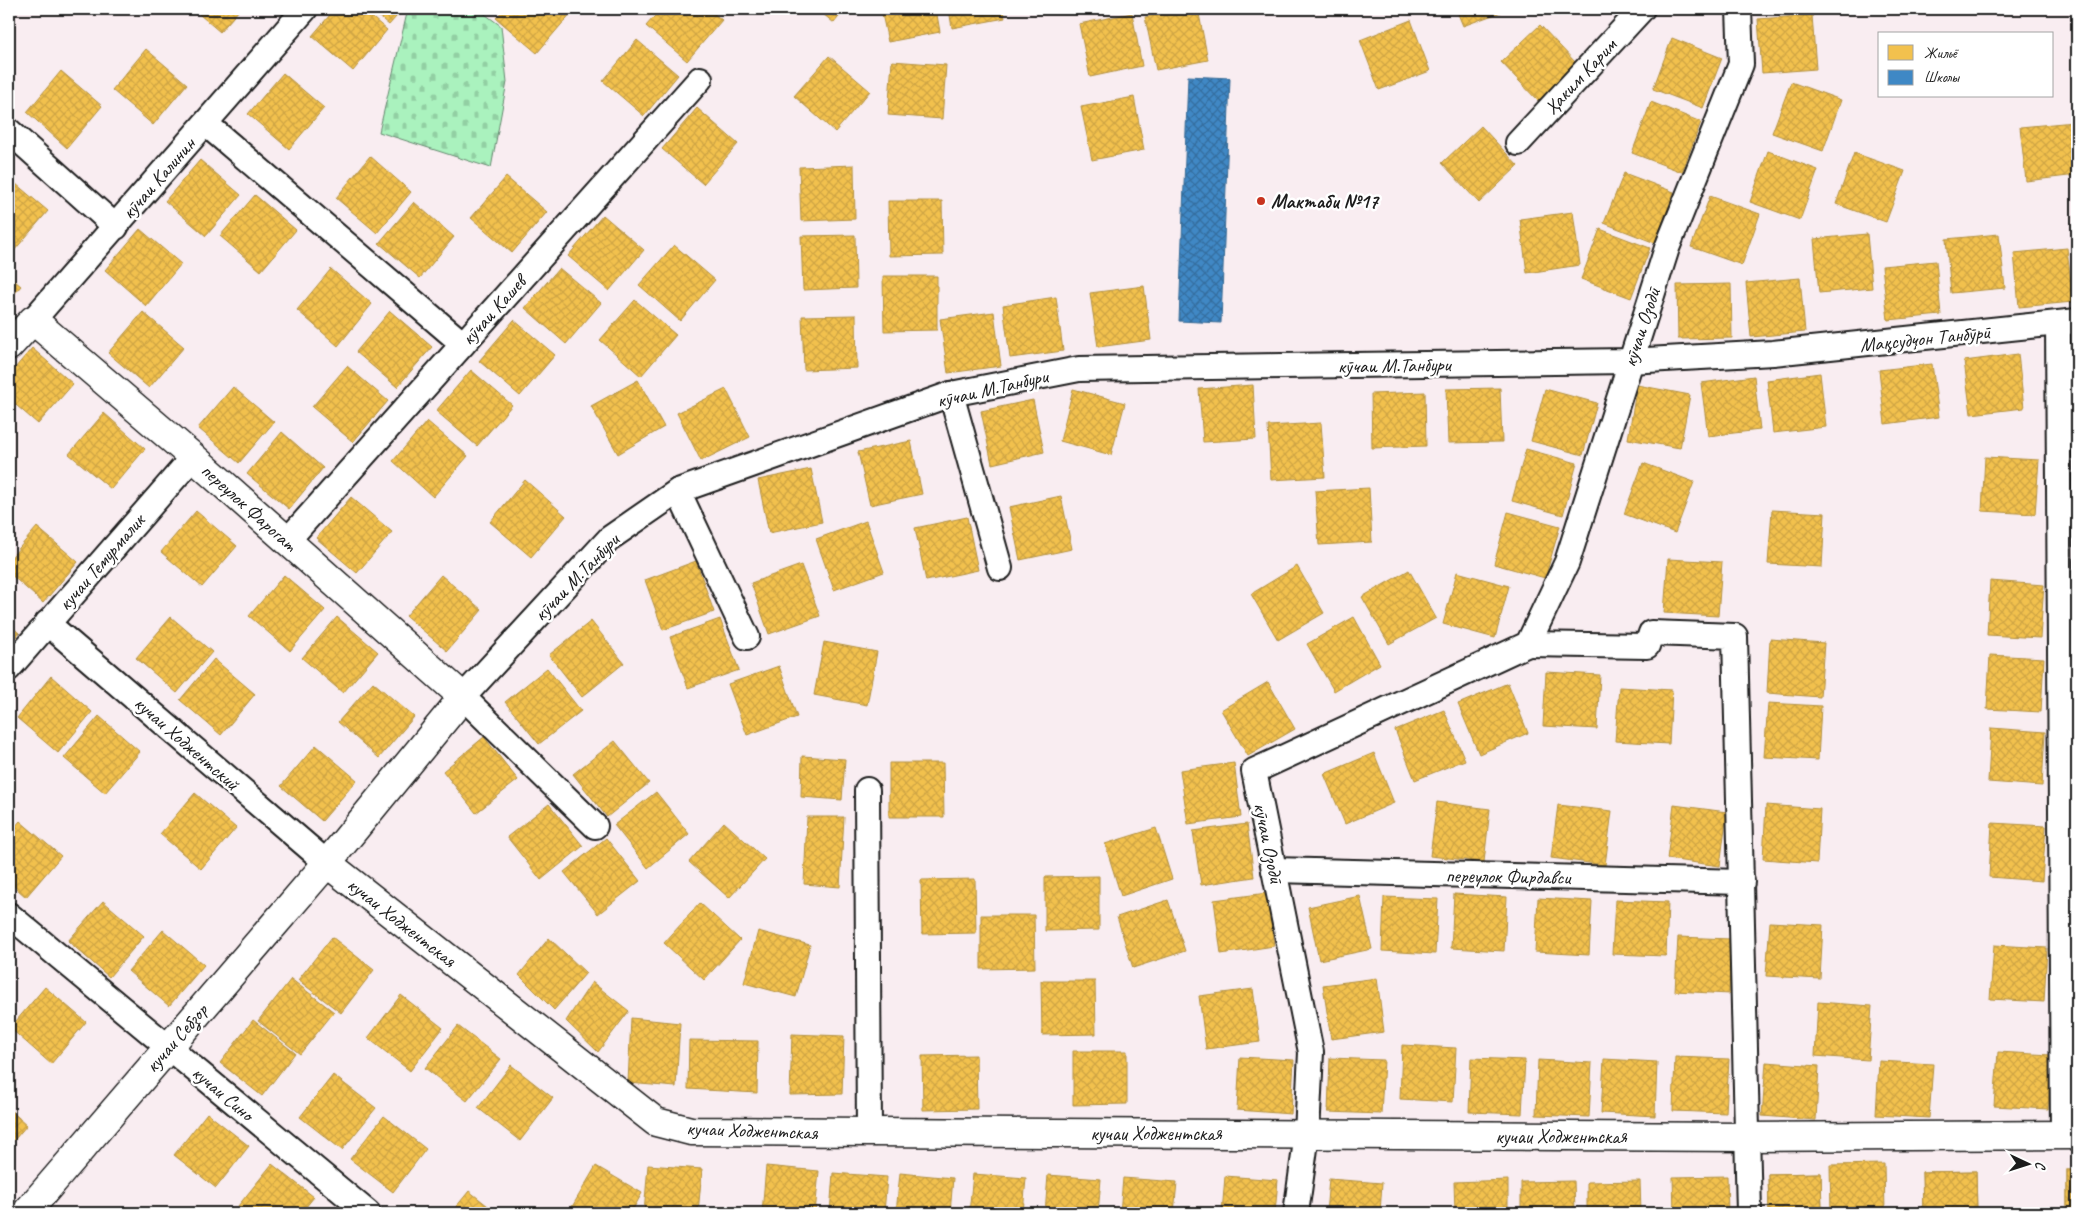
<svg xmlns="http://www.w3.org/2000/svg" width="2086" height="1222" font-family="Caveat,sans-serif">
<defs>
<pattern id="cemetery-stones" width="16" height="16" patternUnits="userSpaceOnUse" patternTransform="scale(1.25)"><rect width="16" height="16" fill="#aaf2be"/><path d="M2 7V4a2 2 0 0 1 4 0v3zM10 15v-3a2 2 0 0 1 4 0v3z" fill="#92cfa3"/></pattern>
<pattern id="homes-cross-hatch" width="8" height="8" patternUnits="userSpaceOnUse" patternTransform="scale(1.25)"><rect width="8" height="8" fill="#f2c14e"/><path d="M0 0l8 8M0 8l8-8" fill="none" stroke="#cfa544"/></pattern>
<pattern id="schools-cross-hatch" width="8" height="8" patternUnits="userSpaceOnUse" patternTransform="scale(1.25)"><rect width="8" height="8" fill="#3f88c5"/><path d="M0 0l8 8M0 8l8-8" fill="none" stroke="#346e9f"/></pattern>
</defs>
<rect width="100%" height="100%" fill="#f9edf1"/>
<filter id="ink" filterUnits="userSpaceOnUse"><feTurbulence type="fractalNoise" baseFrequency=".02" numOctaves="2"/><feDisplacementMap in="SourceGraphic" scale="10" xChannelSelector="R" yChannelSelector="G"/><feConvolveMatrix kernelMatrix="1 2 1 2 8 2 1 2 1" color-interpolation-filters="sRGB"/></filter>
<g filter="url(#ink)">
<polygon fill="url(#cemetery-stones)" stroke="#63876d" points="408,9 478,9 501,26 507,82 491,168 379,132"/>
<g fill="url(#homes-cross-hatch)" stroke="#b2903f">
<polygon points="193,9 240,9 220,32"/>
<polygon points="335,9 362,9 387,30 353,71 312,36"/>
<polygon points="370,9 403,9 389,25"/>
<polygon points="504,9 568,9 572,12 537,53 496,18"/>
<polygon points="661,9 708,9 722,20 687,61 646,26"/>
<polygon points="817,9 845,9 834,23"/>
<polygon points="881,9 936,9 940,32 888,42"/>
<polygon points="949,9 1003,9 1005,18 952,28"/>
<polygon points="1187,9 1198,9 1208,60 1156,70 1145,17"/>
<polygon points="1456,9 1509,9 1463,26"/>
<polygon points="1132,13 1142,66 1090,77 1079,24"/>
<polygon points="1812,15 1816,69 1762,73 1758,19"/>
<polygon points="1411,20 1430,71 1379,90 1360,40"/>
<polygon points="1540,25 1577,64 1538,101 1501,62"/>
<polygon points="1672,38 1722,58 1703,108 1653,89"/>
<polygon points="637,40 678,75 644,116 603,81"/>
<polygon points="146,49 187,84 153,125 112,90"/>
<polygon points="829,56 870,91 835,132 794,96"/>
<polygon points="892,61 946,65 942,119 888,115"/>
<polygon points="61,71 102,106 67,148 27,112"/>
<polygon points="283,73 324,108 289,149 248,114"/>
<polygon points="1791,82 1841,100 1823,151 1772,133"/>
<polygon points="1134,97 1144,150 1092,160 1081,107"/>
<polygon points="1651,102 1701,122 1682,172 1632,153"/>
<polygon points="697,108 738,144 703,184 662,149"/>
<polygon points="2074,122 2077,175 2026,181 2020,127"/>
<polygon points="1481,126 1518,166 1479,203 1442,163"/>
<polygon points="1768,151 1818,170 1800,220 1750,202"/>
<polygon points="1854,153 1905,171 1886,222 1836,204"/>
<polygon points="370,156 411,192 377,233 336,198"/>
<polygon points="200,160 241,195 206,236 165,201"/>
<polygon points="854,165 855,219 801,221 799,167"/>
<polygon points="1624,173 1674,192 1655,243 1604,223"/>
<polygon points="506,177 547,212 512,253 471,218"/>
<polygon points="9,178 48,211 13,252 9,249"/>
<polygon points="255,195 296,230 261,271 220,236"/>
<polygon points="1710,196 1760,214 1742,265 1691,247"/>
<polygon points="888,201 942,201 943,255 889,256"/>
<polygon points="414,202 454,237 420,278 379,243"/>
<polygon points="1573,212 1580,265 1527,273 1520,219"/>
<polygon points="603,215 644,250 609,291 568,256"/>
<polygon points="140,229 181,264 146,306 105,270"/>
<polygon points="1600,229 1650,248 1631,298 1581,279"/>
<polygon points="1867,234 1872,288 1819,293 1814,239"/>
<polygon points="1999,234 2005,288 1951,293 1946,239"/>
<polygon points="855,235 856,288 803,290 801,236"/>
<polygon points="674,245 715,280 680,321 639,285"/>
<polygon points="2067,248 2073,302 2019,307 2014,253"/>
<polygon points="1936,261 1941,315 1888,320 1882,266"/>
<polygon points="559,268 601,303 566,344 525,308"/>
<polygon points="331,269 372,304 338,346 297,310"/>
<polygon points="9,276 21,286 9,300"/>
<polygon points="883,276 937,276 937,330 884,331"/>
<polygon points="1800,278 1805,332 1751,337 1746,283"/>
<polygon points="1731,284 1732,338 1678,339 1677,285"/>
<polygon points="1144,286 1151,340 1098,347 1090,293"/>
<polygon points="1056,297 1063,351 1010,358 1003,305"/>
<polygon points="635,300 676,335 641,376 600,340"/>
<polygon points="390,311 432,347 397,387 356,352"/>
<polygon points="143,312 184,347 149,388 108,353"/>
<polygon points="994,312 1001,366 948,373 940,319"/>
<polygon points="856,315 857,368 804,370 802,316"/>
<polygon points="514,320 555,355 520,396 479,361"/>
<polygon points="32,348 73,384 38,424 9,399 9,375"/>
<polygon points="2018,354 2024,408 1971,414 1964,361"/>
<polygon points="1932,364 1939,417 1885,424 1879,370"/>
<polygon points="347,366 388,401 353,442 312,407"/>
<polygon points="471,370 512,405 477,446 436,411"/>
<polygon points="1820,373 1826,427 1773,433 1767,380"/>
<polygon points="1754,376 1760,430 1708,436 1701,383"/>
<polygon points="638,380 664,427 618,454 591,406"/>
<polygon points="1253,385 1256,439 1203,442 1199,389"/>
<polygon points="1637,385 1690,395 1680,448 1628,439"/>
<polygon points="233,387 274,422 239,463 198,428"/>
<polygon points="1500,388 1502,442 1448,443 1446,389"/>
<polygon points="726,389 750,437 701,461 677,413"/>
<polygon points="1073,389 1125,403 1111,455 1060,441"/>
<polygon points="1545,389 1597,403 1583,455 1531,441"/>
<polygon points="1425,392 1426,446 1372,448 1371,394"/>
<polygon points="1033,400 1044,452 992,464 981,411"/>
<polygon points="104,413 145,449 111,489 69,454"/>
<polygon points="427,421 468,456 433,497 393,461"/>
<polygon points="1321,423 1325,477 1271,480 1268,426"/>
<polygon points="282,432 323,468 289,509 247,474"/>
<polygon points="911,441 922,494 870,505 858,452"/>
<polygon points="1526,449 1577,463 1563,515 1512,501"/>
<polygon points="1985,457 2039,460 2035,514 1982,511"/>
<polygon points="1643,463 1694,482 1675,533 1624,514"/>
<polygon points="811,469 822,522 769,533 758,480"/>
<polygon points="525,480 566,516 531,557 490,522"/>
<polygon points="1369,488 1372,542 1319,545 1315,491"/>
<polygon points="1061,496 1072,549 1020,560 1009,507"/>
<polygon points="351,497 392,532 357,573 316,538"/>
<polygon points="1772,510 1825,513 1822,567 1768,564"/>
<polygon points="196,511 237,546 202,587 161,552"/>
<polygon points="1508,512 1560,526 1545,578 1494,564"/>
<polygon points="967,517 978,570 926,581 915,528"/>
<polygon points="866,521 884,572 834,590 816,539"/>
<polygon points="37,527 78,562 43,603 9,573 9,560"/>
<polygon points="1668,559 1722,562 1718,616 1664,613"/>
<polygon points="696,561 714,612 663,630 645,580"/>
<polygon points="801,565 820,616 769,634 751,583"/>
<polygon points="1297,566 1324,613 1278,640 1251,594"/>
<polygon points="1409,570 1436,618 1389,644 1362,597"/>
<polygon points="1457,572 1509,586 1495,638 1443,624"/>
<polygon points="284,575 325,610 290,651 249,616"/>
<polygon points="441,575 482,610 447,651 406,616"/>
<polygon points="1990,581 2044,585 2040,638 1987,635"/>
<polygon points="171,617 212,652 177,693 136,658"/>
<polygon points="337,617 378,652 343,693 302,658"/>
<polygon points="1354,617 1380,664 1334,691 1307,644"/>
<polygon points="720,619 739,670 688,688 670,637"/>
<polygon points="591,621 624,663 582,697 549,655"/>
<polygon points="9,624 19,633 9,645"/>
<polygon points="1770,639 1824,643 1820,697 1767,693"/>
<polygon points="824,642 877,652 867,705 814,695"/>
<polygon points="1990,655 2044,658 2041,712 1987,709"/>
<polygon points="214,659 255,694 221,735 180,700"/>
<polygon points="779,666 797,717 747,735 728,684"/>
<polygon points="547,668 581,711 539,744 505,702"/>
<polygon points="1546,672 1600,675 1597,729 1543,726"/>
<polygon points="51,676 92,712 58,753 17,718"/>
<polygon points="373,682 414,717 379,758 338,722"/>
<polygon points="1268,682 1295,729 1248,756 1221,710"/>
<polygon points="1508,683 1528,733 1479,754 1458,704"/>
<polygon points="1619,687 1672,690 1669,744 1615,741"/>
<polygon points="1768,703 1821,706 1818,760 1764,757"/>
<polygon points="1444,710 1465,760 1415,780 1395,730"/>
<polygon points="99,716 140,752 105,793 64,758"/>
<polygon points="1991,728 2045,732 2042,786 1988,782"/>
<polygon points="484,737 518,780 476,813 443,771"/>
<polygon points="615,741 649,783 607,817 573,774"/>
<polygon points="316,745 357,780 322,821 281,786"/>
<polygon points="1374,753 1394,803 1345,824 1324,774"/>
<polygon points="802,756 845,759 842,800 801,797"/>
<polygon points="889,763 943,763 944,817 889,817"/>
<polygon points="1234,763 1241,817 1188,824 1180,770"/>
<polygon points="656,792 689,834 648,868 614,825"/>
<polygon points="195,793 236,828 201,869 160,834"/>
<polygon points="1437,802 1490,809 1484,862 1430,856"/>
<polygon points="549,804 583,846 541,880 507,837"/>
<polygon points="1558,805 1612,811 1605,865 1551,858"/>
<polygon points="1674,805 1727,812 1720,866 1667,859"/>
<polygon points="1766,805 1820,809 1817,863 1763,859"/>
<polygon points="807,817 844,817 840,887 804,884"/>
<polygon points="20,821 61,856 26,897 9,882 9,834"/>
<polygon points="724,822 765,859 729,898 689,862"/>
<polygon points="1992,823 2046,826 2042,881 1989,877"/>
<polygon points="1247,824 1254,877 1201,885 1193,831"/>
<polygon points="1156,828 1172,879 1121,896 1105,844"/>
<polygon points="606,838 640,881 598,914 564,872"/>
<polygon points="1099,876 1099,930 1045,931 1045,877"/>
<polygon points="975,879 976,933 922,934 921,880"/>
<polygon points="1267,893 1274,946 1221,954 1214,900"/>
<polygon points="1454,894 1507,897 1504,951 1451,948"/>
<polygon points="1360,896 1372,949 1319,960 1308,907"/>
<polygon points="1384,897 1438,899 1435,954 1382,951"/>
<polygon points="1538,898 1592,901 1589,955 1535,952"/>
<polygon points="1168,900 1185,951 1133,968 1117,917"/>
<polygon points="1615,900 1668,902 1666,956 1612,954"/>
<polygon points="103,901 144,936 109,977 68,941"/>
<polygon points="700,903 740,940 704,980 664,943"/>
<polygon points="981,915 1034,915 1035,968 981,969"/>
<polygon points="1770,922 1823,925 1820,979 1766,976"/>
<polygon points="163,930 204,965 169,1006 128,971"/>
<polygon points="758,931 810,945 796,997 744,983"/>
<polygon points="332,937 374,970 341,1013 298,980"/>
<polygon points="1678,937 1731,939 1729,994 1675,991"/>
<polygon points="549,938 586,973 554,1010 519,975"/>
<polygon points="1994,945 2047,948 2044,1002 1990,999"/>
<polygon points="1377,978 1384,1032 1331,1039 1323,985"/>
<polygon points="291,979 334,1012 300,1054 258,1021"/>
<polygon points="1041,981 1095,981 1096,1034 1042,1035"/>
<polygon points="592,982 629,1011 598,1052 566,1021"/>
<polygon points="45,987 86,1022 51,1064 10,1028"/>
<polygon points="1253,989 1260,1042 1206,1049 1199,996"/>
<polygon points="401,995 443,1028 410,1071 368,1038"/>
<polygon points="1818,1002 1872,1006 1868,1060 1815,1056"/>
<polygon points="631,1018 680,1023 676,1087 628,1083"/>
<polygon points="253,1020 295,1053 262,1096 220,1063"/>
<polygon points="458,1026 501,1059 467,1101 425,1068"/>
<polygon points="792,1034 844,1036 842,1094 790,1095"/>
<polygon points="689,1040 758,1041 757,1093 688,1089"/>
<polygon points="1402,1045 1456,1048 1453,1102 1400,1099"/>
<polygon points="1073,1051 1127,1051 1127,1104 1073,1105"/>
<polygon points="1998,1052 2051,1055 2048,1109 1994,1106"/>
<polygon points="976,1055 977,1109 923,1110 922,1056"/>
<polygon points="1240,1057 1294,1060 1291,1114 1237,1110"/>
<polygon points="1675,1057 1729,1059 1726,1113 1673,1111"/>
<polygon points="1330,1058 1384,1060 1381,1114 1328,1112"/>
<polygon points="1471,1058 1525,1060 1522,1114 1469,1112"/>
<polygon points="1604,1059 1657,1062 1655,1116 1601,1113"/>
<polygon points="1538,1060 1592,1063 1589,1117 1536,1115"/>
<polygon points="1879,1061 1933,1064 1929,1118 1876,1115"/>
<polygon points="1766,1062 1819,1066 1816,1120 1762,1116"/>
<polygon points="511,1065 553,1098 520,1141 478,1108"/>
<polygon points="333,1075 376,1108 342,1150 300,1117"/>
<polygon points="9,1109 27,1125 9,1146"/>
<polygon points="207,1113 249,1146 216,1188 174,1155"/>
<polygon points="384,1116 426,1149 393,1192 350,1159"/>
<polygon points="272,1164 314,1197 301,1213 247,1213 238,1206"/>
<polygon points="1884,1164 1885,1213 1831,1213 1830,1165"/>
<polygon points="648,1165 702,1169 698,1213 644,1213"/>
<polygon points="596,1166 642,1193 631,1213 569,1212"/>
<polygon points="766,1166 819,1171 815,1213 762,1213"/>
<rect x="2067" y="1170" width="10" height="43"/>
<rect x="2067" y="1170" width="10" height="43"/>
<polygon points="1976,1171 1977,1213 1923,1213 1922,1172"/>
<polygon points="1976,1171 1977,1213 1923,1213 1922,1172"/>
<polygon points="833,1173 887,1177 884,1213 830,1213"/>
<polygon points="900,1173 953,1178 950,1213 896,1213"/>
<polygon points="1821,1173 1822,1213 1769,1213 1768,1174"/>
<polygon points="1821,1173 1822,1213 1769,1213 1768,1174"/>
<polygon points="973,1174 1026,1178 1023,1213 969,1213"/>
<polygon points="1048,1175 1101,1179 1098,1213 1045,1213"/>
<polygon points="1225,1176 1278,1180 1275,1213 1222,1213"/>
<polygon points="1727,1176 1728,1213 1674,1213 1673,1177"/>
<polygon points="1123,1178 1177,1182 1174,1213 1120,1213"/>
<polygon points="1329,1179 1382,1183 1380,1213 1326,1213"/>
<polygon points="1508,1180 1508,1213 1455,1213 1454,1182"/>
<polygon points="1574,1181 1575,1213 1521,1213 1521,1182"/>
<polygon points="1640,1181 1641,1213 1587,1213 1587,1182"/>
<polygon points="469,1191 497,1213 451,1213"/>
</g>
<polygon fill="url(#schools-cross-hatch)" stroke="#346892" points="1188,76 1230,78 1221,323 1179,321"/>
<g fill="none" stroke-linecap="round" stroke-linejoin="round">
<defs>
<g id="street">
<polyline points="206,124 463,344"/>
<polyline points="9,131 116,227"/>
<polyline points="1518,143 1642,9"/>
<polyline points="33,320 305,9"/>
<polyline points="2058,323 2063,1135"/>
<polyline points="951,394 1000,568"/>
<polyline points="678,491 747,637"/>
<polyline points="287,541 700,79"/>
<polyline points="47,623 327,863"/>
<polyline points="1528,644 1647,646 1651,633 1735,636 1749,1213"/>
<polyline points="9,668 193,457"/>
<polyline points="867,790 869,1132"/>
<polyline points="595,826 463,697 610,538 678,491 951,394 1079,369 1629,361 1773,353 2077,321"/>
<polyline points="1274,870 1742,882"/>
<polyline points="9,915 368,1213"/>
<polyline points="1296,1213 1307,1134 1311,1052 1254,771 1528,644 1567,562 1667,248 1741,64 1739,9"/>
</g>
<g id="secondary">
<polyline points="9,346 33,320 193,457 463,697 327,863 26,1213"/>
<polyline points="327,863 656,1122 691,1131 1747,1137 2077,1135"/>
</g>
</defs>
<use href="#street" stroke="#1c1c1c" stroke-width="28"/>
<use href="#secondary" stroke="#1c1c1c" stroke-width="31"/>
<use href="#street" stroke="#fff" stroke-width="24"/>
<use href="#secondary" stroke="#fff" stroke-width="28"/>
</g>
</g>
<circle fill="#c8321e" stroke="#fff" stroke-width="2" cx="1261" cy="201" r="5"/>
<g text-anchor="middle" stroke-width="5" stroke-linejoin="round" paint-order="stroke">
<g font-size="20" fill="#1c1c1c" stroke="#fff">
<text transform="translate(1580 76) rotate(-47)" y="7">Ҳаким Карим</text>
<text transform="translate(158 178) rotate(-49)" y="7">кӯчаи Калинин</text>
<text transform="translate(493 310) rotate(-48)" y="7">кӯчаи Кашев</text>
<text transform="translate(1641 327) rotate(-72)" y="7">кӯчаи Озодӣ</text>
<text transform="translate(1925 338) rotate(-6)" y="7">Мақсудҷон Танбӯрӣ</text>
<text transform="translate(1394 365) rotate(-1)" y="7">кӯчаи М.Танбури</text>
<text transform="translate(992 388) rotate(-13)" y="7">кӯчаи М.Танбури</text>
<text transform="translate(249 507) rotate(42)" y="7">переулок Фарогат</text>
<text transform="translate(101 562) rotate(-49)" y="7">кучаи Темурмалик</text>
<text transform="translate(576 577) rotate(-46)" y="7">кӯчаи М.Танбури</text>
<text transform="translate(187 743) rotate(41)" y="7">кучаи Ходжентский</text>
<text transform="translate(1269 843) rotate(78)" y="7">кӯчаи Озодӣ</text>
<text transform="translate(1508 876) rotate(1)" y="7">переулок Фирдавси</text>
<text transform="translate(402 922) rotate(38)" y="7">кучаи Ходжентская</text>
<text transform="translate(176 1038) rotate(-49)" y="7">кучаи Себзор</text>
<text transform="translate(223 1093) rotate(40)" y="7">кучаи Сино</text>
<text transform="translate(752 1130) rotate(2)" y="7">кучаи Ходжентская</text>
<text x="1156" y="1140">кучаи Ходжентская</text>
<text x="1561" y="1143">кучаи Ходжентская</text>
</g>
<g font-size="20" font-weight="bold" fill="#1c1c1c" stroke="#fff" text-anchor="start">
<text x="1271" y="208">Мактаби №17</text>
</g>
</g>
<rect width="2086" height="1222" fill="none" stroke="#fff" stroke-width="30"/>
<rect x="15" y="15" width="2056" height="1192" fill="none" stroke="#1c1c1c" stroke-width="2" filter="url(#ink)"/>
<rect x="1878" y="32" width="175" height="65" fill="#ffffff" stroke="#a4a4a4"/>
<rect x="1888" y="45" width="25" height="15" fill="#f2c14e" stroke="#a4a4a4"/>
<text x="1924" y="58" font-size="15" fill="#1c1c1c">Жильё</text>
<rect x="1888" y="70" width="25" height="15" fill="#3f88c5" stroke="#a4a4a4"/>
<text x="1924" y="82" font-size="15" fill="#1c1c1c">Школы</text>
<g transform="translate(2028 1164) rotate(94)" stroke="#ffffff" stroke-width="4" paint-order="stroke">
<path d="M0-4L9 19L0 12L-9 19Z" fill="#1c1c1c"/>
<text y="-8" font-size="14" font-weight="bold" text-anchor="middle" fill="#1c1c1c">С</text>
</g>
</svg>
